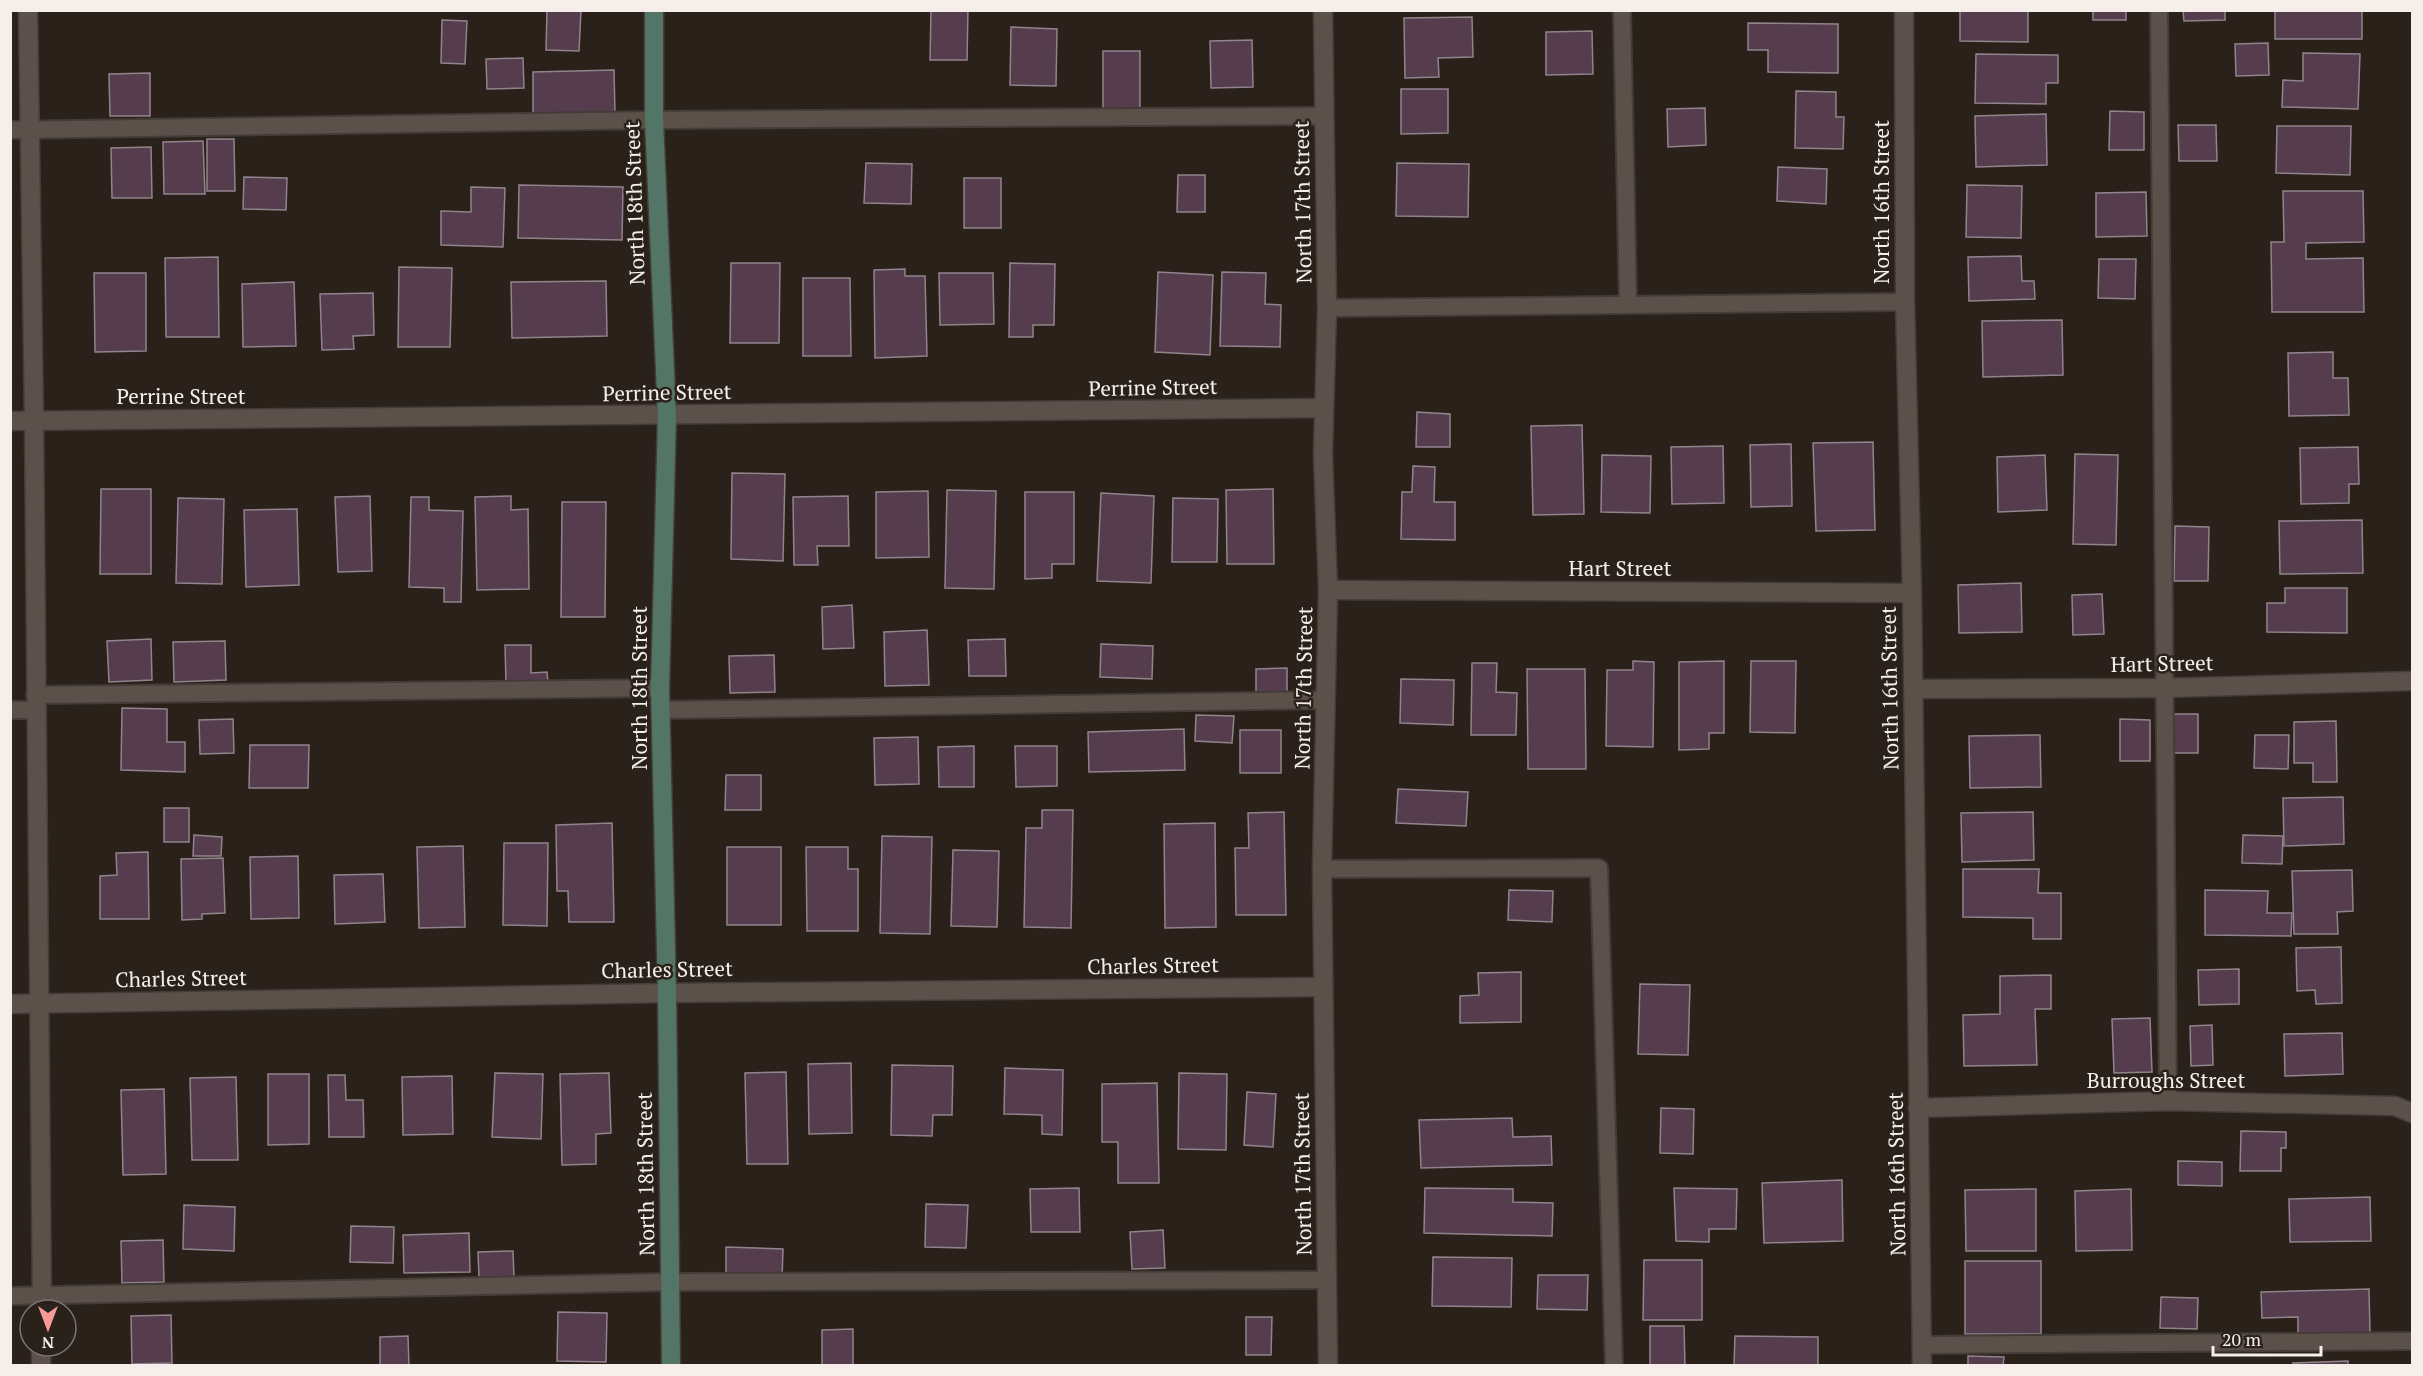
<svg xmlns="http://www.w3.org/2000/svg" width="2423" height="1376" font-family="'PT Serif',serif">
<rect width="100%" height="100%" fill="#2a211a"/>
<g fill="#563d4e" stroke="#90848b" stroke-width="1.5">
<polygon points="547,10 581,10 579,51 546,50"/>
<polygon points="931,10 968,10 967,60 930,60"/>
<polygon points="1960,10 2028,10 2028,42 1960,41"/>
<rect x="2093" y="10" width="33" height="10"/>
<polygon points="2183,10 2225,10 2225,20 2184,21"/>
<rect x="2275" y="10" width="87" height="29"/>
<polygon points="1472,17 1473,57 1438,58 1439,77 1405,78 1404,18"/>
<polygon points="442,20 467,21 465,64 441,63"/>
<polygon points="1748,23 1838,24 1838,73 1768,72 1768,50 1748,50"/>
<polygon points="1011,27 1057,29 1056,86 1010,85"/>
<polygon points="1592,31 1593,74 1546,75 1546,32"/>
<polygon points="1252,40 1253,87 1211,88 1210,41"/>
<polygon points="2268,43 2269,75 2236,76 2235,44"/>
<rect x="1103" y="51" width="37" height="59"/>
<polygon points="2303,53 2360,54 2358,109 2282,107 2283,80 2303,81"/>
<polygon points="1976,54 2058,55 2058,83 2046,83 2046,104 1975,103"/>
<polygon points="523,58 524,88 487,89 486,59"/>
<polygon points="614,70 615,113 533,115 533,72"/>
<polygon points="150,73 150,116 110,116 109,74"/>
<polygon points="1401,89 1448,89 1448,133 1401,134"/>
<polygon points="1796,91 1836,92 1836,117 1844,117 1843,149 1795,148"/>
<polygon points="1705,108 1706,145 1668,147 1667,109"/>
<polygon points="2110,111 2144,112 2144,150 2109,150"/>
<polygon points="2046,114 2047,165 1976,167 1975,116"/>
<polygon points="2178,125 2216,125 2217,161 2179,161"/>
<polygon points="2277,126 2351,126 2350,175 2276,173"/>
<polygon points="207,139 234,139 235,191 207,191"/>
<polygon points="203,141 205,194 164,194 163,142"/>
<polygon points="151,147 152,198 112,198 111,148"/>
<polygon points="866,163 912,164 911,204 864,203"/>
<polygon points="1397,163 1469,164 1468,217 1396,216"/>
<polygon points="1778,167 1827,169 1826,204 1777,201"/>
<polygon points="1178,175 1205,175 1205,212 1177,212"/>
<polygon points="244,177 287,178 286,210 243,209"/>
<rect x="964" y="178" width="37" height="50"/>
<polygon points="519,185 623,187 622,240 518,238"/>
<polygon points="1967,185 2022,186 2021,238 1966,237"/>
<polygon points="471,187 505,188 503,247 441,245 441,211 471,212"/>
<polygon points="2283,191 2363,191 2364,242 2306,243 2306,259 2363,258 2364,312 2272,312 2271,242 2284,242"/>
<polygon points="2146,192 2147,236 2096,237 2096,193"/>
<polygon points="2021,256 2022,281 2034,281 2035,299 1969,301 1968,257"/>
<polygon points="218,257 219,337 166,337 165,258"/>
<polygon points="2099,259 2136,259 2135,299 2098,298"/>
<polygon points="731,263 780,263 779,343 730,343"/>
<polygon points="1010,263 1055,264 1054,325 1033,325 1033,337 1009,337"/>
<polygon points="399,267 452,268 450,347 398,347"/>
<polygon points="905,269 905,276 925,276 927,356 875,358 874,270"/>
<polygon points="1158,272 1213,275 1210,355 1155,352"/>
<polygon points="1222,272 1266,273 1265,304 1281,305 1280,347 1220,346"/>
<polygon points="94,273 146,273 146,351 95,352"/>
<polygon points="939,273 993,273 994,324 940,325"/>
<polygon points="803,278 850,278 851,356 803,356"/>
<polygon points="606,281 607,336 512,338 511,282"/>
<polygon points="294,282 296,346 243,347 242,284"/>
<polygon points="373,293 374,335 353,336 354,349 322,350 320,294"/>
<polygon points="2062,320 2063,375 1983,377 1982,321"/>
<polygon points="2333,352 2333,378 2348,378 2349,415 2289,416 2288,353"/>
<polygon points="1417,412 1450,414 1450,447 1416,447"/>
<polygon points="1582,425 1584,514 1533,515 1531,426"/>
<polygon points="1873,442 1875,530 1816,531 1813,443"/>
<polygon points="1791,444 1792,506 1751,507 1750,445"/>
<polygon points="1723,446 1724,503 1672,504 1671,447"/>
<polygon points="2358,447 2359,484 2349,484 2349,503 2301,504 2300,448"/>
<polygon points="2075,454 2118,455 2116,545 2073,544"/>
<polygon points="1602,455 1651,456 1650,513 1601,512"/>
<polygon points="2045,455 2047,510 1998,512 1997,457"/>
<polygon points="1413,466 1435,467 1434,502 1455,502 1455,540 1401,539 1402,492 1412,492"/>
<polygon points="732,473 785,474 783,561 731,559"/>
<polygon points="101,489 151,489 151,574 100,574"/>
<polygon points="1273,489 1274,564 1227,564 1226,490"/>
<polygon points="947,490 996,491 994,589 945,588"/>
<polygon points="928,491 929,557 876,558 876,492"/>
<polygon points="1025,492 1074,492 1074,564 1052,564 1052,578 1025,579"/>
<polygon points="1101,493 1154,496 1151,583 1097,581"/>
<polygon points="370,496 372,571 338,572 335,497"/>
<polygon points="511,496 511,510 528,509 529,589 477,590 475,497"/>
<polygon points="848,496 849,546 817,546 818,565 794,565 793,497"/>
<polygon points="411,497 429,497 429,510 463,511 461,602 444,602 444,588 409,587"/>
<polygon points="178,498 224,499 222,584 176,583"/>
<polygon points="1173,498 1218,499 1217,562 1172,562"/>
<polygon points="562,502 606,502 605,617 561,617"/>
<polygon points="297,509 299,585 246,587 244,510"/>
<polygon points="2362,520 2363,573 2280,574 2279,521"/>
<polygon points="2175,526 2209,527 2208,581 2174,581"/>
<polygon points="2021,583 2022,632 1959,633 1958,585"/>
<polygon points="2285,588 2347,588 2347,633 2267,632 2267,603 2285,603"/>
<polygon points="2102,594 2104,634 2073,635 2072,595"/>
<polygon points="852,605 854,648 823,649 822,607"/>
<polygon points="927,630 929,685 885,686 884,632"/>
<polygon points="151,639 152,680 109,682 107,641"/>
<polygon points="1005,639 1006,676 969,676 968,640"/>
<polygon points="225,641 226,680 174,682 173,642"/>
<polygon points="1101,644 1153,646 1152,679 1100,677"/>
<polygon points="505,645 531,645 531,673 547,672 548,683 506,684"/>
<polygon points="774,655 775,692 730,693 729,656"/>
<polygon points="1633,661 1654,662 1653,747 1606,746 1607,670 1633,670"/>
<polygon points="1724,661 1724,733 1709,733 1709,749 1679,750 1679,662"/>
<polygon points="1751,661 1796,661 1795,733 1750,732"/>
<polygon points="1472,663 1497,663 1496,692 1517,693 1516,735 1471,735"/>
<polygon points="1287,668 1287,694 1256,694 1256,669"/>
<polygon points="1527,669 1585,669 1586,769 1528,769"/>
<polygon points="1401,679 1454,680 1453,725 1400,723"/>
<polygon points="122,708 167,709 167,742 185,742 185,772 121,770"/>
<rect x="2173" y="714" width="25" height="39"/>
<polygon points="1196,715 1234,716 1232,743 1195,741"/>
<polygon points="233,719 234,753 200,754 199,720"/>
<polygon points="2120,719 2150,720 2150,761 2120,761"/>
<polygon points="2336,721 2337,782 2313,782 2313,763 2294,763 2294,722"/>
<polygon points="1184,729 1185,770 1089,772 1088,732"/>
<rect x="1240" y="730" width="41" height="43"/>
<polygon points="2040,735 2041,787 1970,788 1969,736"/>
<polygon points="2255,735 2289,735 2288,769 2254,768"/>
<polygon points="918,737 919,784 875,785 874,738"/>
<polygon points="250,745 309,745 308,788 249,788"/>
<polygon points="974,746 974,787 939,787 938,747"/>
<polygon points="1015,746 1057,746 1057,786 1016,787"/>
<polygon points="726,775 761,775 761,810 725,810"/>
<polygon points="1398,789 1468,792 1466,826 1396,823"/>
<polygon points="2343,797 2344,844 2284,846 2283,798"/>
<rect x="164" y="808" width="25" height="34"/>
<polygon points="1042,810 1073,810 1071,928 1024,927 1026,828 1042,828"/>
<polygon points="1284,812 1286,915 1236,915 1235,848 1249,848 1248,813"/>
<polygon points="2033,812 2034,860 1962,862 1961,813"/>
<polygon points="612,823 614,922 569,922 568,891 557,891 556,825"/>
<polygon points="1215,823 1216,927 1165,928 1164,824"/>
<polygon points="194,835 222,837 221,856 193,856"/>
<polygon points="2243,835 2283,836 2282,864 2242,863"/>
<polygon points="882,836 932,837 930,934 880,933"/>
<polygon points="504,843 548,843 547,926 503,925"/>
<polygon points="463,846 465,927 419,928 417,847"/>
<rect x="727" y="847" width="54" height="78"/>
<polygon points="806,847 848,847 848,869 858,869 858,931 807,931"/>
<polygon points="953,850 999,851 997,927 951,926"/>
<polygon points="148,852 149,919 100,919 100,876 117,875 116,853"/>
<polygon points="298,856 299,918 251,919 250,857"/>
<polygon points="223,858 225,913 202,914 202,919 182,920 181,859"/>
<polygon points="1963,869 2039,869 2038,893 2061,893 2061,939 2033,939 2033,918 1963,917"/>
<polygon points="2352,870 2353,911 2337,912 2338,934 2294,934 2292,871"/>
<polygon points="383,874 385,922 335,924 334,875"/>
<polygon points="1509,890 1553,891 1552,922 1508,920"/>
<polygon points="2205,890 2268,891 2267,913 2292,913 2291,936 2205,935"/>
<polygon points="2341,947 2342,1003 2316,1004 2315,990 2297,991 2296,948"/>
<polygon points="2239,969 2239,1004 2199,1005 2198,970"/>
<polygon points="1521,972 1521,1022 1460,1023 1460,996 1479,995 1478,973"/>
<polygon points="2051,975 2051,1009 2035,1009 2037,1065 1964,1066 1963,1015 2000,1014 2000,976"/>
<polygon points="1640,984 1690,985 1688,1055 1638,1054"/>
<polygon points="2150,1018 2152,1072 2114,1073 2112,1019"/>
<polygon points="2212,1025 2213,1065 2191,1066 2190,1026"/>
<polygon points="2342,1033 2343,1074 2285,1076 2284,1034"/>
<polygon points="851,1063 852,1133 809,1134 808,1064"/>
<polygon points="892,1065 953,1066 952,1115 933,1115 932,1136 891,1135"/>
<polygon points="1005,1068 1063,1070 1062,1135 1042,1134 1042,1115 1004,1114"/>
<polygon points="786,1072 788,1164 747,1164 745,1073"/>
<polygon points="495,1073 543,1074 541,1139 492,1137"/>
<polygon points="609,1073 611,1133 596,1134 596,1164 562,1165 560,1074"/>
<polygon points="1179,1073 1227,1074 1226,1150 1178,1149"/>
<polygon points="268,1074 309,1074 309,1144 268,1145"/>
<polygon points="328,1075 345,1075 346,1100 363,1100 364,1137 329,1137"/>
<polygon points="452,1076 453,1134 403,1135 402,1077"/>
<polygon points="236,1077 238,1160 192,1160 190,1078"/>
<polygon points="1157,1083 1159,1183 1118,1183 1118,1142 1102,1142 1102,1084"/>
<polygon points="164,1089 166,1174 123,1175 121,1090"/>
<polygon points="1247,1092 1276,1094 1273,1147 1244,1145"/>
<polygon points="1661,1108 1694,1109 1693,1154 1660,1153"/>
<polygon points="1512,1118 1513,1137 1551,1136 1552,1165 1421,1168 1419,1120"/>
<polygon points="2241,1131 2286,1132 2286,1148 2281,1148 2281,1171 2240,1171"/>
<polygon points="2178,1161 2222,1162 2222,1186 2178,1185"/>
<polygon points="1842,1180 1843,1241 1764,1243 1762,1183"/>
<polygon points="1079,1188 1080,1232 1031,1232 1030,1189"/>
<polygon points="1425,1188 1513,1189 1513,1202 1553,1203 1552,1236 1424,1233"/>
<polygon points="1674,1188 1737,1189 1736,1229 1709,1229 1709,1242 1676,1241"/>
<polygon points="2036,1189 2036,1251 1966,1251 1965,1190"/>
<polygon points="2131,1189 2132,1250 2076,1251 2075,1191"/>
<polygon points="2370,1197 2371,1241 2290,1242 2289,1199"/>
<polygon points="926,1204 968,1205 966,1248 925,1247"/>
<polygon points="184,1205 235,1207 234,1251 183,1249"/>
<polygon points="351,1226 394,1227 393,1263 350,1262"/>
<polygon points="1163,1230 1165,1268 1132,1269 1130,1232"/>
<polygon points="469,1233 470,1272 404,1273 403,1235"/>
<polygon points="163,1240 164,1282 122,1283 121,1241"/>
<polygon points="726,1247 783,1249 782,1280 726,1279"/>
<polygon points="513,1251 514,1277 479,1278 478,1252"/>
<polygon points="1433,1257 1512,1258 1511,1307 1432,1306"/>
<polygon points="1644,1260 1702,1260 1702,1320 1643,1320"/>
<rect x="1965" y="1261" width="76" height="73"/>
<polygon points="1538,1275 1588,1275 1587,1310 1537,1309"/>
<polygon points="2369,1289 2370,1334 2298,1335 2298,1317 2262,1318 2261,1292"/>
<polygon points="2161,1297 2198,1298 2197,1329 2160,1328"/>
<polygon points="558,1312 607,1313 606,1362 557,1361"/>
<polygon points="171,1315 172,1363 132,1364 131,1316"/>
<polygon points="1246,1317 1272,1317 1271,1355 1246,1355"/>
<polygon points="1650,1326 1684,1326 1685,1366 1650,1366"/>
<polygon points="853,1329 853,1366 822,1366 822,1330"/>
<polygon points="408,1336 409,1366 380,1366 380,1337"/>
<polygon points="1735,1336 1818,1337 1818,1366 1734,1366"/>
<polygon points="1968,1356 2004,1357 2003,1366 1968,1366"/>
<polygon points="2348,1361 2348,1366 2293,1366 2293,1363"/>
</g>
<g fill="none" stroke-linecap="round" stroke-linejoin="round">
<defs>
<g id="lane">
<polyline points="1622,10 1628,304"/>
<polyline points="2159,10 2168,1101"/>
<polyline points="10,130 654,120 1324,116"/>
<polyline points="1327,308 1905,302"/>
<polyline points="35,695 660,688"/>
<polyline points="10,710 35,710"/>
<polyline points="661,710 1326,700"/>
<polyline points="1322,869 1599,868 1614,1366"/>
<polyline points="10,1296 669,1282 1326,1280"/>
<polyline points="1922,1345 2412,1341"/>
</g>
<g id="street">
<polyline points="28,10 34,421 42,1310"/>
<polyline points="1323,10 1327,308 1323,454 1328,590 1322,869 1328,1366"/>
<polyline points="1904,10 1905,302 1912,593 1922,1366"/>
<polyline points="10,421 1324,408"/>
<polyline points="1328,590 1912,593"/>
<polyline points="1913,689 2164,688 2412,681"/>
<polyline points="10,1004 667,993 1323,987"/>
<polyline points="1918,1108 2168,1101 2395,1106 2412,1113"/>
<polyline points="41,1366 41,1346"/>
</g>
<polyline id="secondary" points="654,10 654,120 667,416 660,688 667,993 671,1366"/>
</defs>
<use href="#lane" stroke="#443c37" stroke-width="20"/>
<use href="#street" stroke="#443c37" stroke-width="21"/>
<use href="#secondary" stroke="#443c37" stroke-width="21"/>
<use href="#lane" stroke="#5c514a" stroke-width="16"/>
<use href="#street" stroke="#5c514a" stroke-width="18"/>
<use href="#secondary" stroke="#537566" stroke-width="18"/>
</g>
<g text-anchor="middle" stroke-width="5" stroke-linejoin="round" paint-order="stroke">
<g font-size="21" fill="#f5eeea" stroke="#2a211a">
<text transform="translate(1303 202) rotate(-91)" y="7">North 17th Street</text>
<text transform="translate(1882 202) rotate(-90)" y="7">North 16th Street</text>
<text transform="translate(635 203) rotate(-92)" y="7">North 18th Street</text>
<text transform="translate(1153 388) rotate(-1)" y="7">Perrine Street</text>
<text transform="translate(667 393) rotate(-1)" y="7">Perrine Street</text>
<text x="181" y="404">Perrine Street</text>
<text x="1620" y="576">Hart Street</text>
<text transform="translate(2162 664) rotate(-1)" y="7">Hart Street</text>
<text transform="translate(640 688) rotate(-90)" y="7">North 18th Street</text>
<text transform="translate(1304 688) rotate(-89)" y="7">North 17th Street</text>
<text transform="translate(1890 688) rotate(-91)" y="7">North 16th Street</text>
<text transform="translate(1153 966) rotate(-1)" y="7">Charles Street</text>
<text transform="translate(667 970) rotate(-1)" y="7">Charles Street</text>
<text transform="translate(181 979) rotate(-1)" y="7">Charles Street</text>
<text x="2166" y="1088">Burroughs Street</text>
<text transform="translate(646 1174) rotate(-91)" y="7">North 18th Street</text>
<text transform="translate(1303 1174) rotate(-91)" y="7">North 17th Street</text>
<text transform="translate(1897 1174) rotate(-91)" y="7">North 16th Street</text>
</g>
</g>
<rect width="2423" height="1376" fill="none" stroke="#f5eeea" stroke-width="24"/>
<g transform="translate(48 1328) rotate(180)"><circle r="28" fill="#2a211a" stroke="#7b736d" stroke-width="1.5"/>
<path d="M0-4.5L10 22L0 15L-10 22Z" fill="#f59b98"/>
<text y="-9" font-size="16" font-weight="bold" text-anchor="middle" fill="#f5eeea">N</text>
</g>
<path d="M2213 1346v9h108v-9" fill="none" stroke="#f5eeea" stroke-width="3"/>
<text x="2222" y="1346" font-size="18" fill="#f5eeea" stroke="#2a211a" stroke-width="4.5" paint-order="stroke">20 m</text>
</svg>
